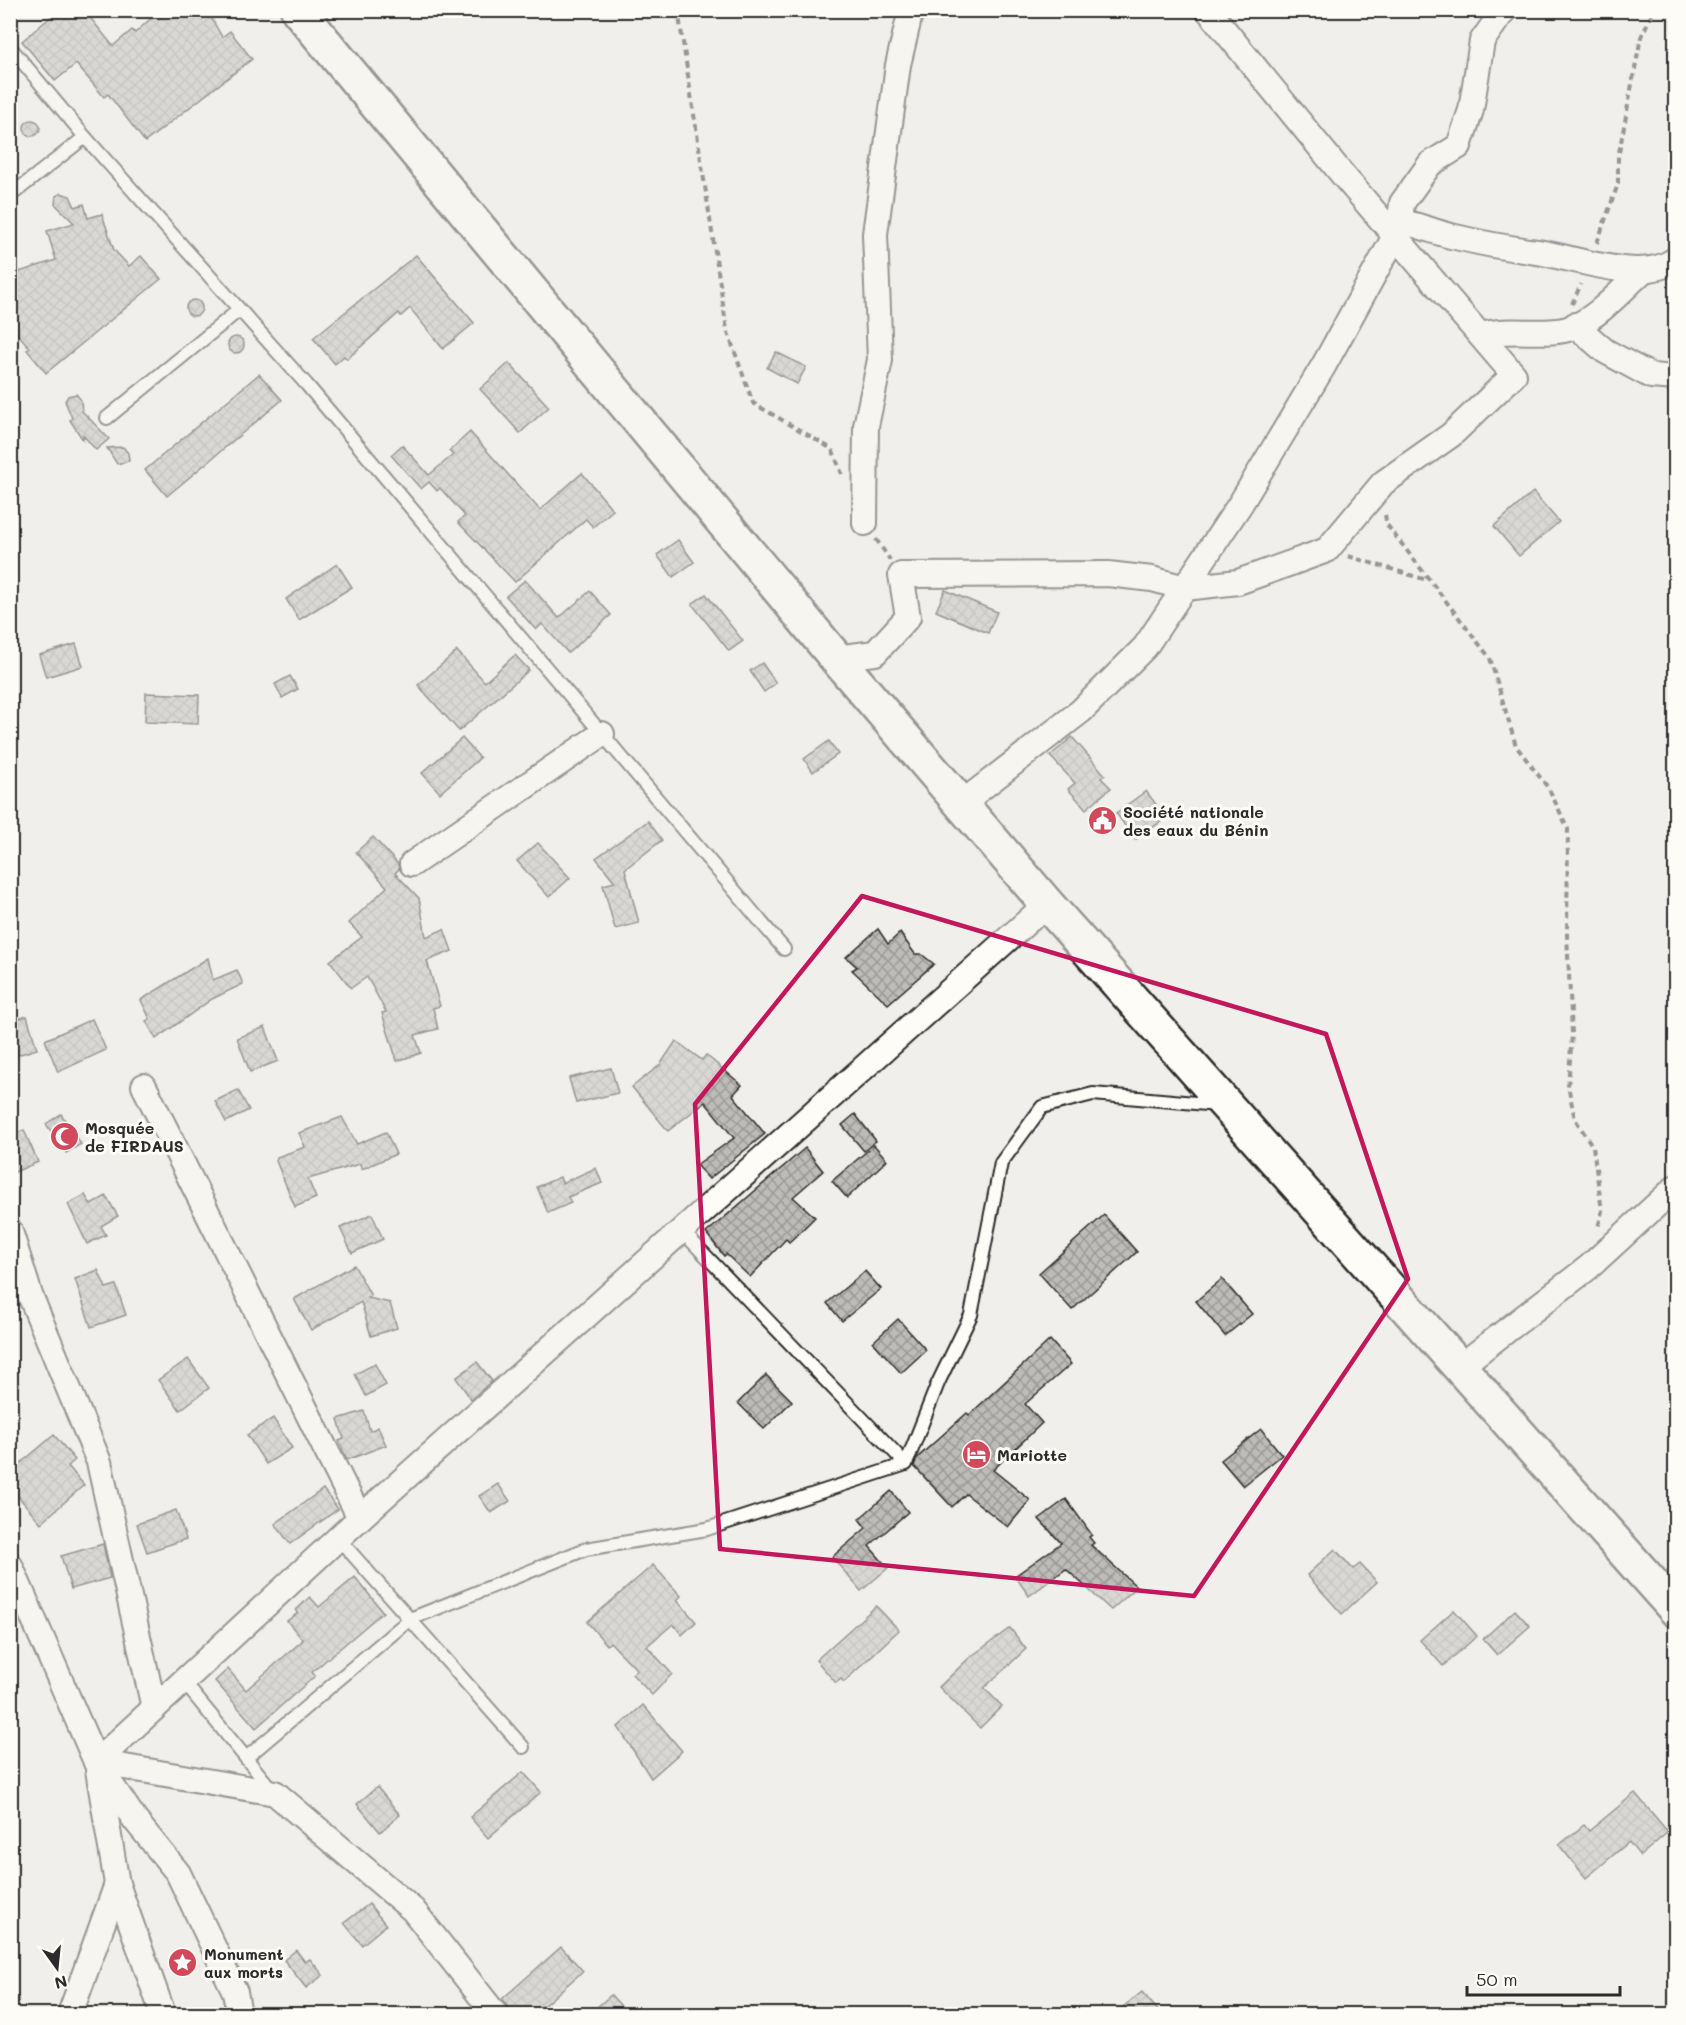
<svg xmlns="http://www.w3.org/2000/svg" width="1686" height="2025" font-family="Mali,sans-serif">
<defs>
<pattern id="building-cross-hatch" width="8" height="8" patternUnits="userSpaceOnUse" patternTransform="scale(1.5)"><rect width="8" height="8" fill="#bdbcb8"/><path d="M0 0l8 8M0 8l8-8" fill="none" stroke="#9a9996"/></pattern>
</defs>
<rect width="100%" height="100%" fill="#f0efeb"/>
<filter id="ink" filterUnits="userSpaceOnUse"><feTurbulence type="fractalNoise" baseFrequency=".0167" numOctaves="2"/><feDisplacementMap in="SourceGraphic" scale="12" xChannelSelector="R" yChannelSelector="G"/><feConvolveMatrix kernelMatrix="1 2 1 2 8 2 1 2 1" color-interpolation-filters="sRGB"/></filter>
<g filter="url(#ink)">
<g fill="url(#building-cross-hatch)" stroke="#2b2b2b" stroke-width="1.5">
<polygon points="59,10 84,10 113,46 132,30 135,33 160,10 207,10 222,37 230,31 252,59 145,142 108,94 104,97 76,64 55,81 22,41"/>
<circle cx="32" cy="128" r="8"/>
<polygon points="61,193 70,196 75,207 84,204 88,218 102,214 114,250 129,266 141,256 161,279 46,373 27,350 30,348 10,325 10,275 56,260 47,231 74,223 55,204 56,196"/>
<polygon points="416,255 474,323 443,349 410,308 401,316 399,313 347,359 344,356 335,364 313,338"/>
<circle cx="194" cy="308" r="8"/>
<circle cx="236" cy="345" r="8"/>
<polygon points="776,352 806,367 797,384 767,368"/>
<polygon points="509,363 549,407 520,433 480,389"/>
<polygon points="259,374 282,400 167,496 145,470"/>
<polygon points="76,394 81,400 82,411 109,439 96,450 83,435 83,440 70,420 72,418 65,401 68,396"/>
<polygon points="470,432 540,510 582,473 613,510 593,527 586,519 515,582 458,522 465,516 440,488 437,491 429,482 421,489 391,455 402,445 429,475 453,455 449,451"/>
<polygon points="123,447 128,453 129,461 117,464 107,448"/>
<polygon points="1533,492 1559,522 1519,556 1494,526"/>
<polygon points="678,540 694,562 673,577 657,555"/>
<polygon points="337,564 352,587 299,620 286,599"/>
<polygon points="525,580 559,618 590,591 611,615 568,653 542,624 536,630 506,596"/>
<polygon points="945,590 997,612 988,633 936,611"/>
<polygon points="706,594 743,641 729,651 692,604"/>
<polygon points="76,644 83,666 46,677 39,655"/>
<polygon points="457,651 485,682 515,655 529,670 459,731 418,685"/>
<polygon points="762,663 776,683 764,692 750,671"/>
<polygon points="290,676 298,689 282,698 275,684"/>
<polygon points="146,693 199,695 198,724 145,722"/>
<polygon points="1072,737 1105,775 1101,778 1111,788 1086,809 1068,789 1075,783 1050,756"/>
<polygon points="462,738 480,758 440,793 422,773"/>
<polygon points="829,741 838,754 813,772 804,759"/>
<polygon points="1146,791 1166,818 1135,840 1116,813"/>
<polygon points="648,821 662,840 625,869 639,923 615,929 603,885 615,882 596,858"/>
<polygon points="373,837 398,864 399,869 395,873 419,898 426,937 444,929 452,951 427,961 440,1006 433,1008 438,1029 415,1035 421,1053 397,1061 382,1013 386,1012 367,977 351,988 330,961 362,937 349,923 387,887 356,852"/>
<polygon points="538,843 570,878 549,897 517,861"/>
<polygon points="878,929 888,944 900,933 915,954 921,954 934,964 888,1004 852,970 857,967 846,957"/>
<polygon points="208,958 213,980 237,970 243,984 212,999 156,1039 146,1021 150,1019 141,1000"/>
<polygon points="27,1016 37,1049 17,1055 10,1032 10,1021"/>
<polygon points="92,1019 106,1050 58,1072 45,1040"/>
<polygon points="265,1027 278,1061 250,1072 237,1038"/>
<polygon points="676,1041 702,1060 706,1055 742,1085 733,1095 765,1134 709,1179 696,1165 734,1138 705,1102 668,1131 632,1087 660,1065"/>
<polygon points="611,1068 618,1093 576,1103 569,1078"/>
<polygon points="238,1090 249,1110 226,1122 215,1101"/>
<polygon points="61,1114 81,1144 66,1153 46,1124"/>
<polygon points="855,1114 876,1141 864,1151 842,1125"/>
<polygon points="342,1117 357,1144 386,1132 396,1154 362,1169 360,1164 308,1179 316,1198 295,1207 276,1161 277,1157 305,1147 299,1133"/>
<polygon points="24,1130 38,1162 10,1174 10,1136"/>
<polygon points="874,1145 887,1160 847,1198 832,1181"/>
<polygon points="805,1148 823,1171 793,1197 815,1217 797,1235 789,1242 786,1239 750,1277 726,1254 724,1256 706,1233"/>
<polygon points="596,1168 602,1183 568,1197 571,1203 548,1213 537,1187 560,1177 562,1183"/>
<polygon points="85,1195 91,1205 106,1196 118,1216 101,1226 106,1235 87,1244 68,1204"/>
<polygon points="372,1214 383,1239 352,1253 340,1228"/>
<polygon points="1104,1215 1137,1252 1072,1310 1039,1273"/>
<polygon points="354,1265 371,1296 368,1298 390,1303 397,1328 371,1336 361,1302 311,1330 294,1299"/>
<polygon points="98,1270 106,1288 116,1285 126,1315 91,1327 75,1279"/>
<polygon points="865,1271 881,1289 842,1321 827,1303"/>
<polygon points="1222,1279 1252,1314 1225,1336 1196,1301"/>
<polygon points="898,1319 926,1350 901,1373 873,1342"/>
<polygon points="1050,1340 1071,1364 1025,1404 1042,1423 993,1470 1030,1500 1008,1527 966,1494 952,1507 914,1466 917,1458 967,1413 969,1415"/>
<polygon points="188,1359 209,1388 180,1410 158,1380"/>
<polygon points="477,1362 492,1381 471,1399 456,1378"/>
<polygon points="375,1364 386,1385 366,1396 355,1374"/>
<polygon points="766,1375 792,1401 764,1429 738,1403"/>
<polygon points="364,1411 370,1431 378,1427 386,1445 347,1460 339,1441 344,1439 338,1419"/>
<polygon points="273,1418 292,1448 266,1464 247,1435"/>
<polygon points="1261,1429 1282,1455 1243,1486 1221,1460"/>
<polygon points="54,1435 75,1460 68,1466 84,1485 41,1523 10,1487 10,1472"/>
<polygon points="498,1484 510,1501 491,1513 479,1496"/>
<polygon points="323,1489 338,1509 290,1544 275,1524"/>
<polygon points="891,1491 908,1512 869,1546 888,1568 861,1591 832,1557 866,1528 859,1519"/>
<polygon points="1066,1499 1092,1535 1089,1537 1094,1543 1091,1545 1137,1587 1111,1610 1066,1569 1029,1596 1015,1576 1061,1543 1039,1519"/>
<polygon points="176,1510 186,1539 147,1552 137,1524"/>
<polygon points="103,1544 110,1578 71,1589 61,1556"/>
<polygon points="1335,1549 1353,1569 1360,1564 1377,1582 1342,1614 1307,1575"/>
<polygon points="653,1565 681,1596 677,1600 696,1622 682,1635 673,1624 647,1646 672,1674 652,1695 632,1674 637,1670 610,1642 607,1645 587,1622"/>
<polygon points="355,1577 383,1612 312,1672 315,1676 256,1728 215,1681 228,1669 246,1690 303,1640 287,1621 298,1613 296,1610 310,1597 319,1607"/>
<polygon points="876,1606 899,1630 844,1682 841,1679 836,1683 816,1660"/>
<polygon points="1454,1610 1477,1636 1443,1666 1420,1640"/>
<polygon points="1515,1610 1530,1626 1497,1655 1483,1639"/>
<polygon points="1010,1628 1026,1649 984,1688 1002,1706 980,1728 939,1687 969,1658"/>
<polygon points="643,1705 682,1751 651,1778 618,1727"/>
<polygon points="523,1772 541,1792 488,1838 470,1817"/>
<polygon points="377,1787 400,1815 380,1832 357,1804"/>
<polygon points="1635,1793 1668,1832 1640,1856 1629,1842 1586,1878 1559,1845 1584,1825 1589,1831"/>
<polygon points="369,1904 386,1925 362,1945 344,1923"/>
<polygon points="561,1947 583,1971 534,2014 513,2014 502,1999"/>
<polygon points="296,1950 305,1962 310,1959 323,1975 306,1988 284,1960"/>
<polygon points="1142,1992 1161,2014 1114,2014"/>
<polygon points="611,1995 628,2014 589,2014"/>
</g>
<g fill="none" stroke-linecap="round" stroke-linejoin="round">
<defs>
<g id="lane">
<polyline points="10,47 85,137 307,385 784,949"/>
<polyline points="10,196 85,137"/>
<polyline points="107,418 239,310"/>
<polyline points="682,1231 906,1464"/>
<polyline points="338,1538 523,1747"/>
<polyline points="183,1681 272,1790"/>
<polyline points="246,1758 410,1619 586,1549 707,1529 906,1464 938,1383 971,1315 1001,1163 1042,1107 1093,1094 1218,1105"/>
</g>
<g id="street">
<polyline points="1400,220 1402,203 1430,164 1459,146 1471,110 1482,41 1504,10"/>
<path d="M1385 224C1408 218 1428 231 1451 236 1480 243 1507 248 1537 252 1574 257 1642 285 1676 259"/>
<polyline points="1575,325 1605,351 1651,376 1676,378"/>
<path d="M1481 335C1509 327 1543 336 1568 329 1597 320 1622 289 1644 270"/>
<polyline points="865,523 866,426 880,360 875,234 898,65 911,10"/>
<polyline points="836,658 875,653 908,617 901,575 1108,574 1152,579 1185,588 1238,582 1327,550 1383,483 1451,435 1514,375 1342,174 1208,10"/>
<polyline points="962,803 1081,711 1145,647 1241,503 1324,365 1395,236"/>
<polyline points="412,864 602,734"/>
<polyline points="144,1086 360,1518"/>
<polyline points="10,1231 30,1295 99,1462 154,1708"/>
<polyline points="1458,1368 1589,1267 1676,1187"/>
<polyline points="10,1565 96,1762 135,1820 178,1873 235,1992 239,2014"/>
<polyline points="96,1762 360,1518 1047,904"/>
<polyline points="96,1762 275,1793 413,1910 495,2014"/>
<polyline points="98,1770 117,1884 163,2014"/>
<polyline points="70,2014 117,1884"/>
</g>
<polyline id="highway" points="298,10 836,658 1047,904 1676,1610"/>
</defs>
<use href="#lane" stroke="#2b2b2b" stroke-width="16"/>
<use href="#street" stroke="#2b2b2b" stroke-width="28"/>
<use href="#highway" stroke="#2b2b2b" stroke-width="38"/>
<g stroke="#2b2b2b" stroke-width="4" stroke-dasharray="6 4.5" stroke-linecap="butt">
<polyline points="678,10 727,330 753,403 832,449 842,474"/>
<polyline points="1597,243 1618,184 1618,158 1641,37 1654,10"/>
<polyline points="1572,304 1581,284"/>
<polyline points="1385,515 1387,525 1490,658 1516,746 1549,789 1568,829 1567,935 1572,1034 1568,1086 1575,1119 1593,1147 1602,1211 1598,1228"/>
<polyline points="876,539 890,560"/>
<polyline points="1348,556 1427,580"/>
</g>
<use href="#lane" stroke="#fdfcf7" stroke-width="12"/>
<use href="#street" stroke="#fdfcf7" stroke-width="24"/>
<use href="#highway" stroke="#fdfcf7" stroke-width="33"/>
</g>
</g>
<path d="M0 0H1686V2025H0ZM862 896 1326 1034 1408 1279 1194 1596 720 1549 695 1104Z" fill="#f0efeb" fill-opacity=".55" fill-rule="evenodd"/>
<path fill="none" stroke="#c2185b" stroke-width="4.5" stroke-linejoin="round" d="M862 896 1326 1034 1408 1279 1194 1596 720 1549 695 1104Z"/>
<defs>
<symbol id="civic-disc" viewBox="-11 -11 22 22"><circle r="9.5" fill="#d1495b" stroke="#fdfcf7"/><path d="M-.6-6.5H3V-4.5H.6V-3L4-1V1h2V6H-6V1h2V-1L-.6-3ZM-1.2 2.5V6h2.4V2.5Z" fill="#fff"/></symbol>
<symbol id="mosque-disc" viewBox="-11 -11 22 22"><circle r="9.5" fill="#d1495b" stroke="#fdfcf7"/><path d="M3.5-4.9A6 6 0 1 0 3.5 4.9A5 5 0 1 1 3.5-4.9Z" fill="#fff"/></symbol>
<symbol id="hotel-disc" viewBox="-11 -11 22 22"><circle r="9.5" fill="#d1495b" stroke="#fdfcf7"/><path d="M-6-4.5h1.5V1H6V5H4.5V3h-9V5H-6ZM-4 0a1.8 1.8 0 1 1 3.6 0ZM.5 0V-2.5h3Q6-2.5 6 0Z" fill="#fff"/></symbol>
<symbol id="sight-disc" viewBox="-11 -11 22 22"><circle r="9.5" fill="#d1495b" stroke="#fdfcf7"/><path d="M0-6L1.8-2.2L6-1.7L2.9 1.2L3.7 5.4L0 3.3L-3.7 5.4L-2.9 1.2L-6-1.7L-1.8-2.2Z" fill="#fff"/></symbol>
</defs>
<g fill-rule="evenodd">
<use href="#civic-disc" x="1086" y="804" width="33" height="33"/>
<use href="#mosque-disc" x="48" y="1120" width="33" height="33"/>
<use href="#hotel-disc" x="960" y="1438" width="33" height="33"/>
<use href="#sight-disc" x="166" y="1946" width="33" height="33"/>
</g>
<g text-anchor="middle" stroke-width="6" stroke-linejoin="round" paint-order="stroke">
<g font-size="16" font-weight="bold" fill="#2b2b2b" stroke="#fdfcf7" text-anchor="start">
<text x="1123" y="818">Société nationale<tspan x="1123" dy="18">des eaux du Bénin</tspan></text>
<text x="85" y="1134">Mosquée<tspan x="85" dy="18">de FIRDAUS</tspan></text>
<text x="997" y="1461">Mariotte</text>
<text x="204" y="1960">Monument<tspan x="204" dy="18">aux morts</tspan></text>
</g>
</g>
<rect width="1686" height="2025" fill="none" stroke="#fdfcf7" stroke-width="36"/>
<rect x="18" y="18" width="1650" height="1989" fill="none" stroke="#2b2b2b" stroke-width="2" filter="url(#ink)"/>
<g transform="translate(57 1968) rotate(165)" stroke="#fdfcf7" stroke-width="4.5" paint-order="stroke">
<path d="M0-4.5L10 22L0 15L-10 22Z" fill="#2b2b2b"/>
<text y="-9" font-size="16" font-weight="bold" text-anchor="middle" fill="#2b2b2b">N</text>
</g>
<path d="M1467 1986v9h153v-9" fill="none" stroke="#2b2b2b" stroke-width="3"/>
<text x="1476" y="1986" font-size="18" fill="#2b2b2b" stroke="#fdfcf7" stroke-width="4.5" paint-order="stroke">50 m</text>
</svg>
